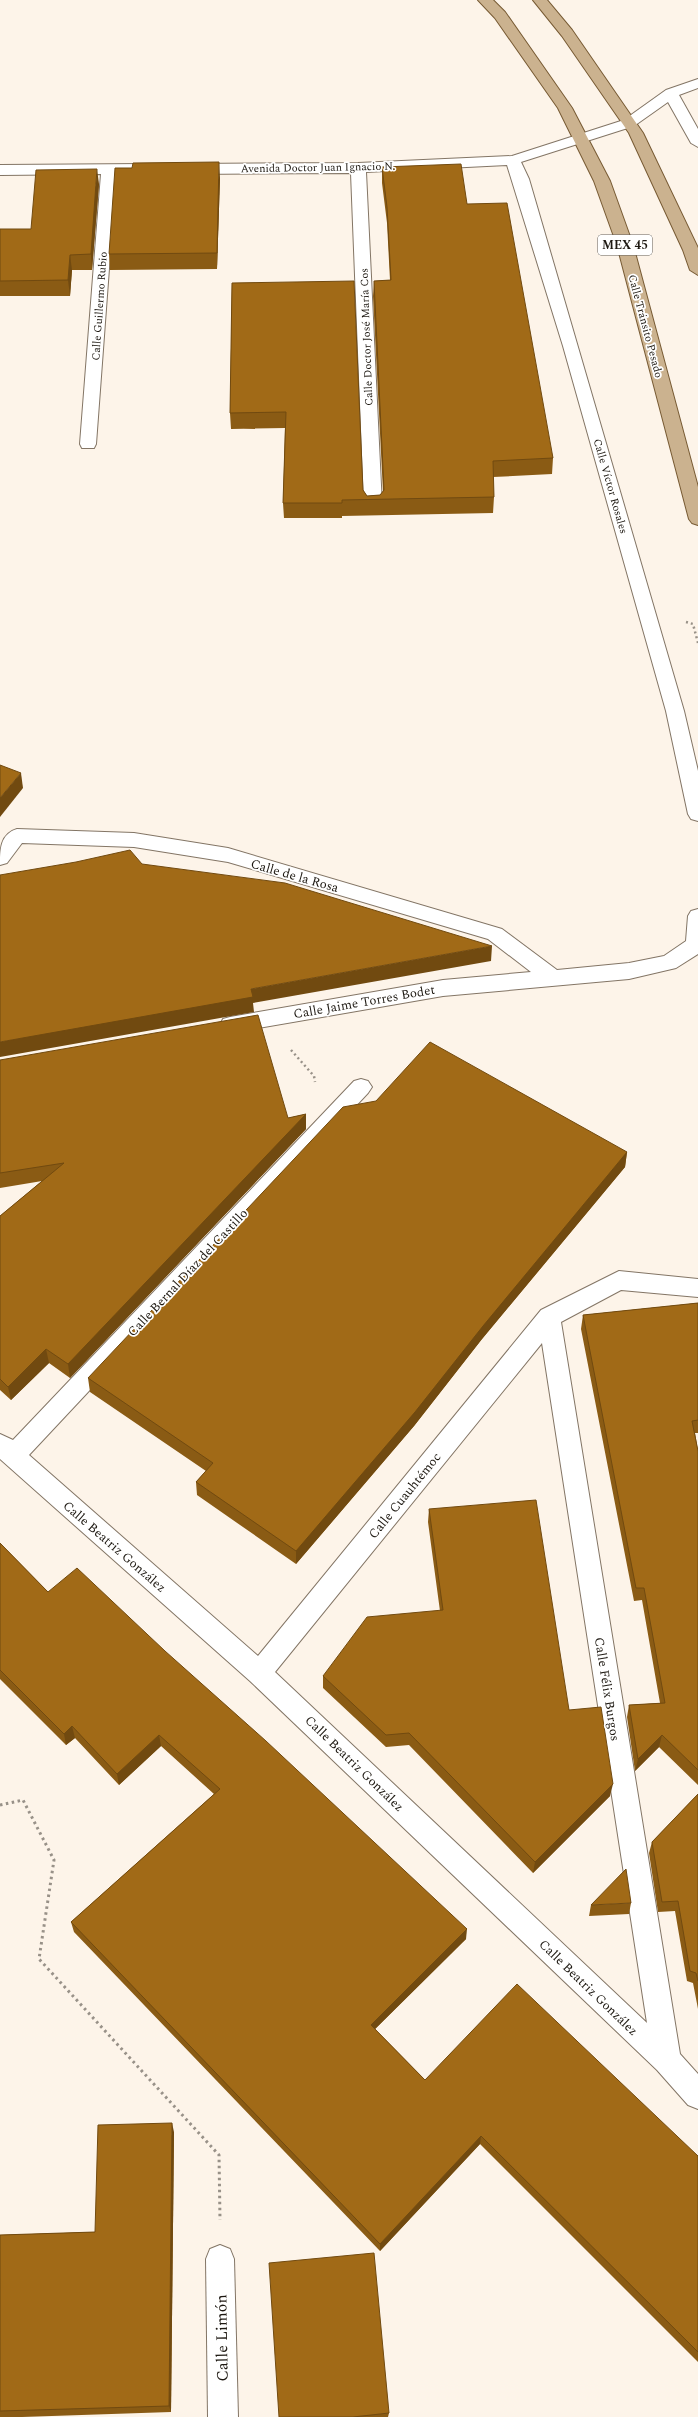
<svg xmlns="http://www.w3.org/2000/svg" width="698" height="2417" font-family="Spectral,serif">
<rect width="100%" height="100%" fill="#fdf4e9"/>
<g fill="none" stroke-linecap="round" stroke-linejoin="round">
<defs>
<g id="minor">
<polygon points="698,79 698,88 679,95 698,129 698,147 691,143 668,102 634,126 521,162 529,179 684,711 698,771 698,821 691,819 688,814 666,711 563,346 507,165 366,172 382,506 379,510 367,510 364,506 351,173 189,174 181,169 189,164 358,163 512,156 624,120 666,90"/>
<polygon points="145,164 153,169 150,172 116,174 96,444 94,448 82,448 80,444 101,174 0,175 0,165"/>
<path d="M17 829 134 833 228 848 502 929 557 970 629 963 664 956 686 941 688 916 691 911 698 909V954L676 968 629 979 443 996 230 1033 223 1031 220 1025 223 1019 230 1017 443 980 531 972 488 939 228 862 134 847 22 843 7 863 0 865C0 850 0 834 17 829Z"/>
<path d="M361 1079 368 1081 372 1087 368 1093 29 1455 258 1656 541 1310 619 1271 698 1279V1297L621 1290 561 1322 680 2054 698 2074V2109L688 2105 657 2070 250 1681 0 1459V1434L13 1440 354 1081ZM542 1343 647 2023 275 1672Z"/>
<polygon points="220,2245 230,2249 234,2259 238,2417 208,2417 206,2259 210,2249"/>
</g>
<g id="major">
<polygon points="478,0 493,0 505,12 572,108 610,181 633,245 698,487 698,525 692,523 689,519 617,245 594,181 558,108 495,18"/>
<polygon points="533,0 547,0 572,30 643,133 698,248 698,275 690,270 683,250 629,133 562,36"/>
</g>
</defs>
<use href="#minor" stroke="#837565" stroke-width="2"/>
<use href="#major" stroke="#775a33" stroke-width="2"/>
<g stroke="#989188" stroke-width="2.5" stroke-dasharray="2 3" stroke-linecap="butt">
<polyline points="686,622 693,624 698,643"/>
<polyline points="291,1050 314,1076 315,1082"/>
</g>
<polyline stroke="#989188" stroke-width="3" stroke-dasharray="2.5 3.5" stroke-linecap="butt" points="0,1805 23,1800 54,1860 39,1959 219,2155 220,2220"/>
<use href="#minor" fill="#fff" fill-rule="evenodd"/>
<use href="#major" fill="#cbb28f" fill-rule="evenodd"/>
</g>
<g fill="#8a5b14">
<polygon points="382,167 467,204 553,458 552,474 493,477 494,497 493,513 342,516 342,518 284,518 283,503 285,428 231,429 230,413 232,283 363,490 367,496 380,495 383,492 373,296 374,281 390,280 387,223 382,183"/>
<polygon points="220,178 217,269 110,270 109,254"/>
<polygon points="99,184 92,270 72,270 70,296 0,296 0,229 31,229"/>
<polygon points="0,1060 288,1118 306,1114 306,1129 70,1378 49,1363 11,1400 0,1390 0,1216 42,1181 0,1188"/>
<polygon points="627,1152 625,1167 482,1339 414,1426 296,1564 197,1495 196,1482 206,1471 90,1392 88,1378"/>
<polygon points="698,1303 698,1433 695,1433 698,1451 698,1785 659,1747 635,1771 627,1717 629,1705 660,1703 642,1600 634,1601 581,1329 583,1315"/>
<polygon points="429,1509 569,1710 610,1796 533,1873 409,1745 386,1747 323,1688 323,1676 440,1611 428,1522"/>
<polygon points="0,1543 48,1592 466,1939 375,2029 425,2080 698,2156 698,2362 480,2144 380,2251 74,1932 71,1922 214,1794 161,1746 119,1785 75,1738 66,1745 0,1679"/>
<polygon points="698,1794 698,2009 693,1983 687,1981 675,1911 658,1912 649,1853 652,1842"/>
<polygon points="631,1903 629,1914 589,1916 591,1905"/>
<polygon points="174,2132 171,2412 22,2417 0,2417 0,2235 95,2232"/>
<polygon points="389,2413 388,2417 279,2417"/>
</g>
<g fill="#714a10">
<polygon points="219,162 220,178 217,269 217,253"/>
<polygon points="97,169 99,184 92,270 91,254"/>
<polygon points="70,255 72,270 70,296 68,280"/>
<polygon points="21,773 23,788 0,817 0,798"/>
<polygon points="492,946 491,961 253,1003 254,1012 0,1057 0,1042 251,989"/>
<polygon points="306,1114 306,1129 70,1378 68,1364"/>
<polygon points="627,1152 625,1167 482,1339 414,1426 296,1564 296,1551"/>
<polygon points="46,1349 49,1363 11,1400 8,1387"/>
<polygon points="72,1726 75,1738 66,1745 64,1734"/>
<polygon points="159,1735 161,1746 119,1785 117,1774"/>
<polygon points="662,1735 659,1747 635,1771 638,1759"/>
<polygon points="613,1784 610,1796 533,1873 535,1862"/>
<polygon points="467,1929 466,1939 370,2034 371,2025"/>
<polygon points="172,2123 174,2132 171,2412 169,2406"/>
<polygon points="481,2136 480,2144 380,2251 380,2244"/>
</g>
<g fill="#a16a17" stroke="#714a10">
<polygon points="219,162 217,253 109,254 115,168 132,168 133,163"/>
<polygon points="461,164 467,204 507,203 553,458 493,461 494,497 342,500 342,503 283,503 286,412 230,413 232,283 354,281 363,490 367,496 380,495 384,490 374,281 391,280 387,207 382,167"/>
<polygon points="97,169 91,254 70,255 68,280 0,281 0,229 31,229 36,170"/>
<polygon points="0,765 21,773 0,798"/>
<polygon points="130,850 142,864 285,883 492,946 251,989 253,997 0,1042 0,875 76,862"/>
<polygon points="258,1015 288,1118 306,1114 68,1364 46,1349 8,1387 0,1379 0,1216 64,1163 0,1173 0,1060"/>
<polygon points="430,1042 627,1152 483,1326 415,1412 296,1551 196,1482 213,1463 88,1378 343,1107 376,1101"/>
<polygon points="698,1303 698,1420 692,1421 698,1451 698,1770 662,1735 638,1759 629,1705 665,1703 644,1588 636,1588 583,1315"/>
<polygon points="536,1500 569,1710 601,1707 613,1784 535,1862 409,1733 386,1735 323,1676 367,1617 443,1610 429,1509"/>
<polygon points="0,1543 48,1592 77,1568 165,1651 266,1741 467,1929 371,2025 425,2080 517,1984 698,2156 698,2352 481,2136 380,2244 71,1922 220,1789 159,1735 117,1774 72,1726 64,1734 0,1670"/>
<polygon points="698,1794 698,1981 696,1973 690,1971 678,1901 662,1902 652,1842"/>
<polygon points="626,1869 631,1903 591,1905"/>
<polygon points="172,2123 169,2406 0,2411 0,2235 95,2232 98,2125"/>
<polygon points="374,2253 389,2413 353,2417 279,2417 269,2263"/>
</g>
<g text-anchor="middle" stroke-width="3.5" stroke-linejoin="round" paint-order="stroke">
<g font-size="11" fill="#1d1811" stroke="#fff">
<text transform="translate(318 167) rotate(-1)" y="4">Avenida Doctor Juan Ignacio N.</text>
<text transform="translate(99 306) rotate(-86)" y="4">Calle Guillermo Rubio</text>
<text transform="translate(646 326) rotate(75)" y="4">Calle Tránsito Pesado</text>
<text transform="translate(366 337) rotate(-92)" y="4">Calle Doctor José María Cos</text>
<text transform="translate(611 486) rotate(74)" y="4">Calle Víctor Rosales</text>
</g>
<rect fill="#fff" stroke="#615d58" stroke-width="1" x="598" y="235" width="54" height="20" rx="3"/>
<g font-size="12" font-weight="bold" fill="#1d1811">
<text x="625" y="249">MEX 45</text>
</g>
<g font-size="13" fill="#1d1811" stroke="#fff">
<text transform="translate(295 875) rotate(16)" y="5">Calle de la Rosa</text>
<text transform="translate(364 1001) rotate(-10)" y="5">Calle Jaime Torres Bodet</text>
<text transform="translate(187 1272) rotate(-47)" y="5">Calle Bernal Díaz del Castillo</text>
<text transform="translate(404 1495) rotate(-51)" y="5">Calle Cuauhtémoc</text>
<text transform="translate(115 1546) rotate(41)" y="5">Calle Beatriz González</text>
<text transform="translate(608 1689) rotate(81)" y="5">Calle Félix Burgos</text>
<text transform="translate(355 1763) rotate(44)" y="5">Calle Beatriz González</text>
<text transform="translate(589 1987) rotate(44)" y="5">Calle Beatriz González</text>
</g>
<g font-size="16" fill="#1d1811" stroke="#fff">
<text transform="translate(221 2338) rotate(-91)" y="6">Calle Limón</text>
</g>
</g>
</svg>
